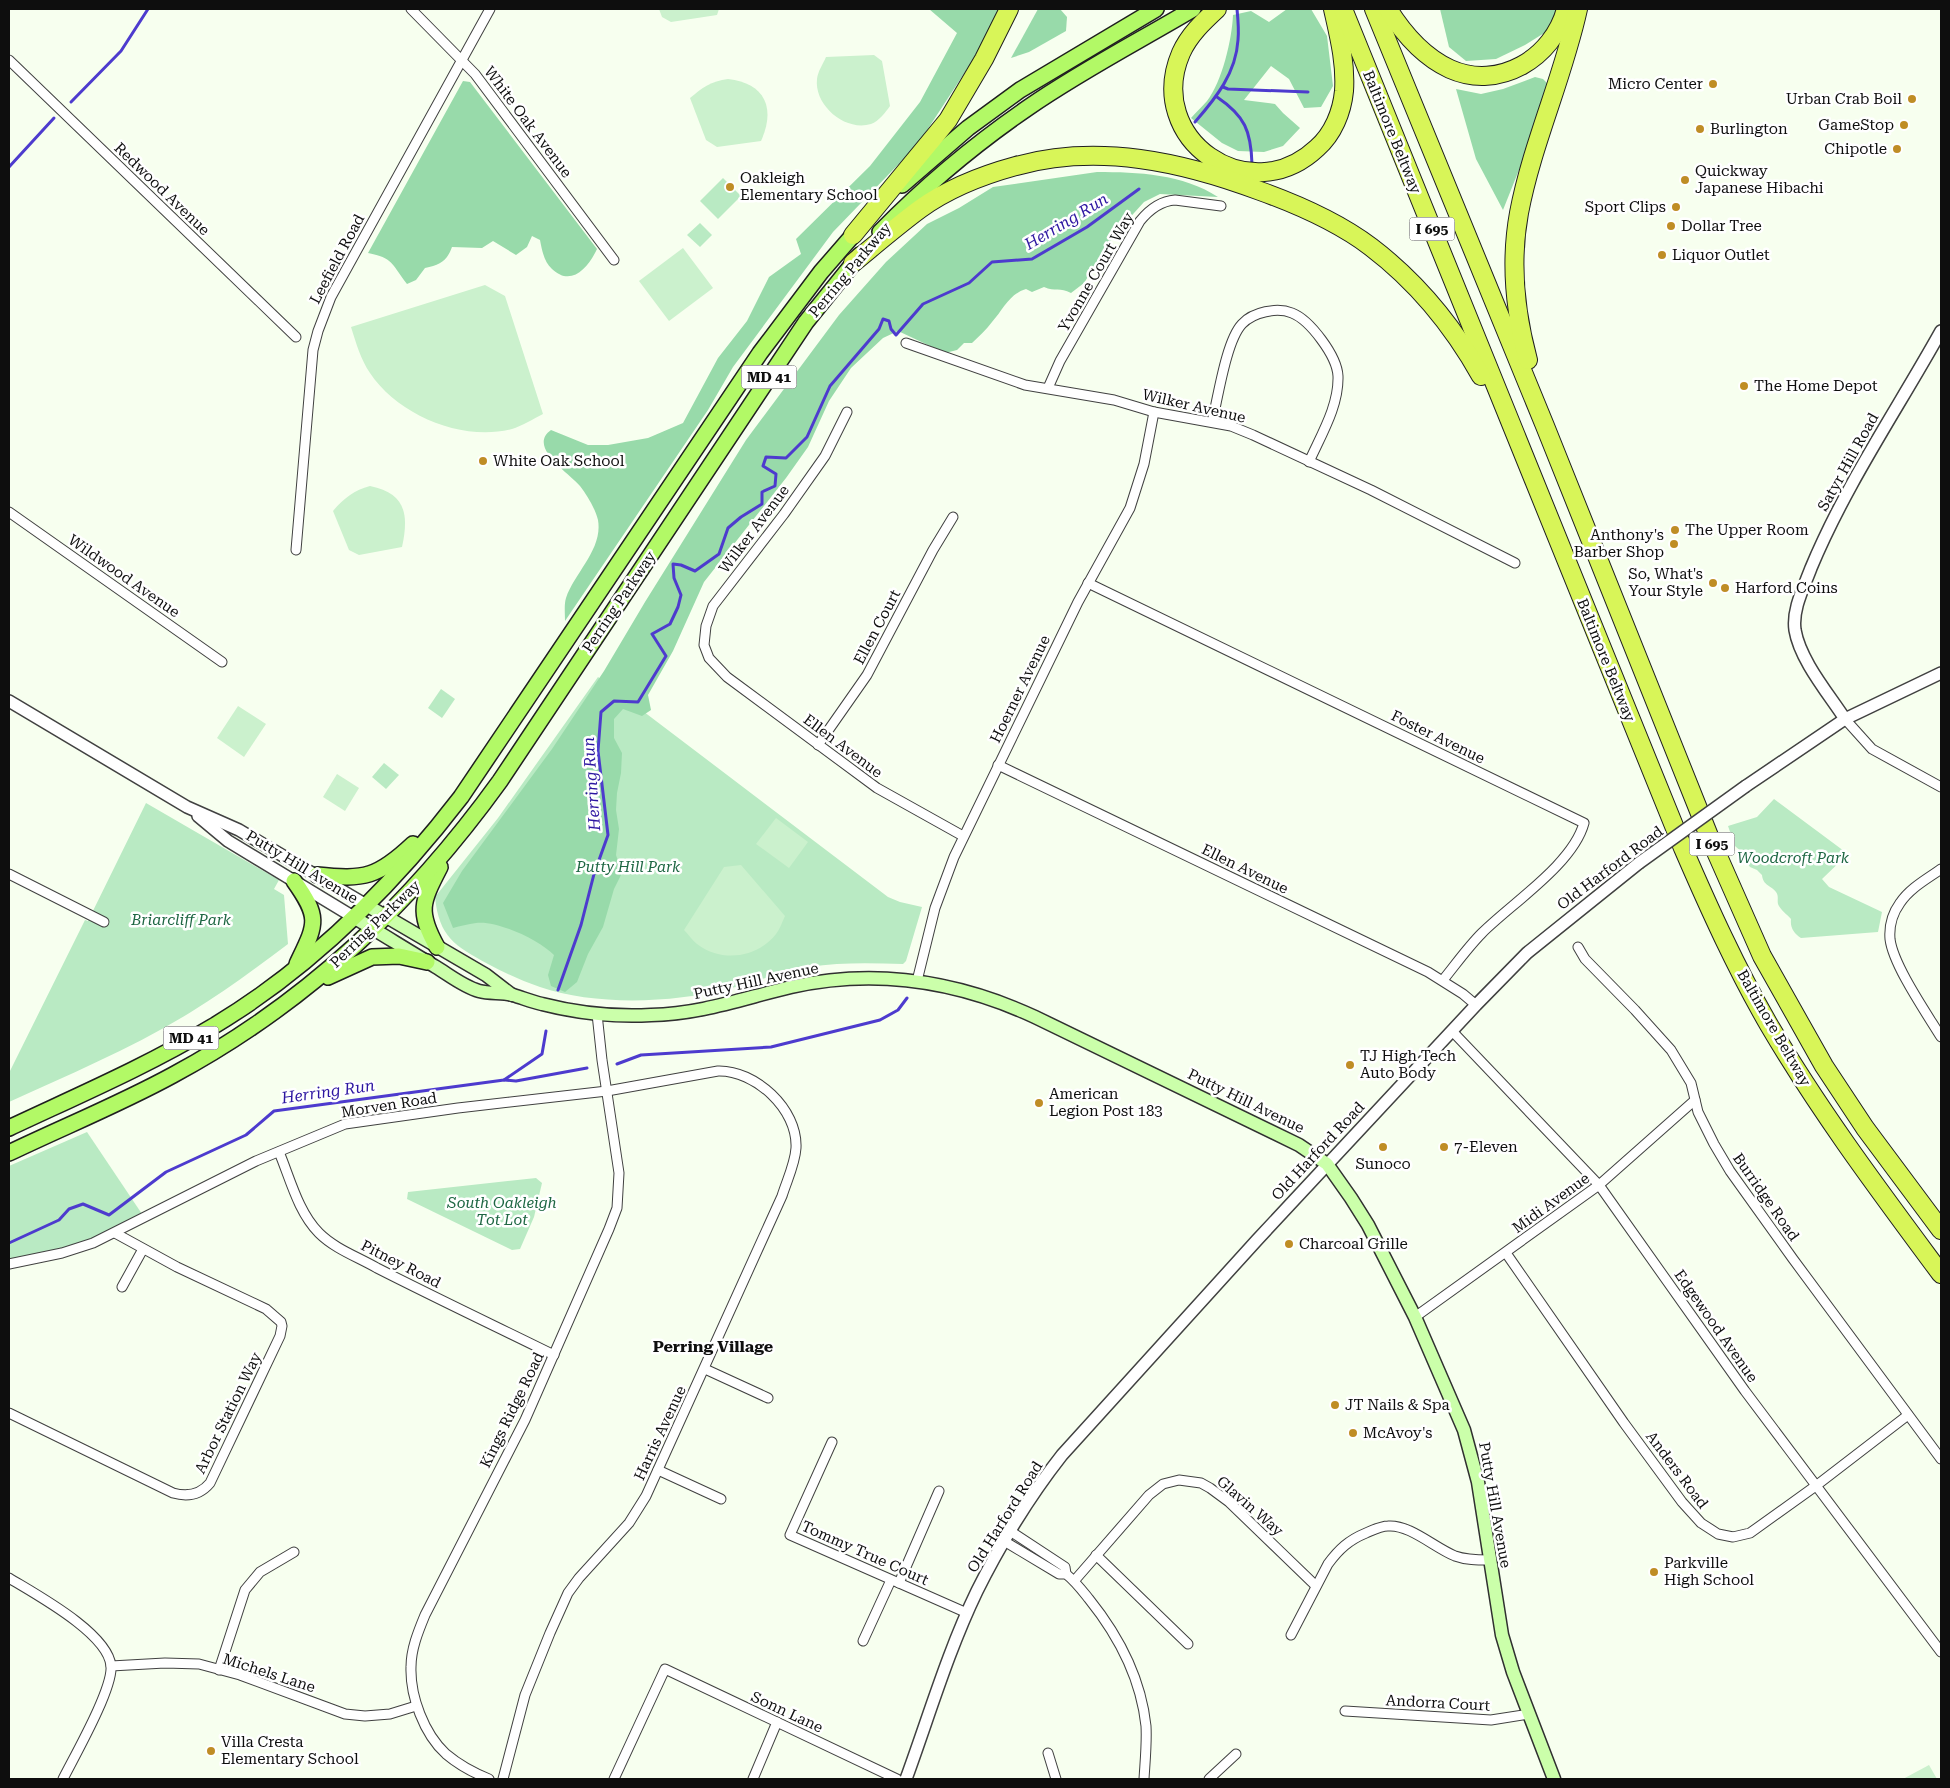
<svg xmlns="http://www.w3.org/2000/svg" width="1950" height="1788" font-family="'Roboto Serif',serif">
<rect width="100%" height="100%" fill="#f7ffef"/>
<g fill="#b9eac3">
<polygon points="723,178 741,196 718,219 700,201"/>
<polygon points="700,223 712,235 700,247 687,235"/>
<path d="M598 677 888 897 900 902 922 907 906 961 903 964C872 963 840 962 809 967 781 972 755 982 728 989 672 1003 595 1006 540 987 522 981 505 973 488 964 455 946 439 937 435 897L498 818Z"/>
<polygon points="441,689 455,699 442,718 428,708"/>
<polygon points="384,763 399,775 386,789 372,777"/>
<path d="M1774 799 1848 854 1822 879 1829 887 1882 912 1878 932 1801 938C1794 933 1790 928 1791 919 1787 914 1781 911 1778 904 1777 900 1779 896 1776 892 1771 885 1763 886 1762 875L1757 870 1750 867 1745 860 1744 854 1735 846 1728 826 1757 817Z"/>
<path d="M146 803 279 880 274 889 284 895 288 944C256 968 224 992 191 1012 133 1048 70 1074 9 1102V1073L85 920 88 921Z"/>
<polygon points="87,1132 142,1214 82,1247 9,1264 9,1166"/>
<polygon points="536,1178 542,1183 534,1217 520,1249 512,1250 407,1199 408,1192"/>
</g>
<g fill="#98daaa">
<path d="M929 9H998L982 46 918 144 833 232 733 367 708 410 565 621C565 614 564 604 566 598 575 572 603 549 598 520 595 508 587 495 580 486 569 473 527 447 551 430L588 445H608L648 438 683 423 718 358 747 321 769 277 801 254 796 239 870 166 920 102 957 33Z"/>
<polygon points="1038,9 1060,9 1067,17 1066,31 1029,52 1011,58"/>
<path d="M1287 9H1311L1327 36 1333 86 1321 107 1304 108 1289 79 1271 66 1244 100 1275 104 1283 113 1300 128 1283 146 1264 152 1238 151 1222 143 1191 118C1196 112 1202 107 1207 101 1222 82 1232 39 1233 15L1251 11 1269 22Z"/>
<polygon points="1440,9 1560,9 1549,30 1525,45 1496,59 1466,61 1449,47"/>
<polygon points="1535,77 1543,79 1549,85 1536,127 1503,210 1476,159 1456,89 1481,94 1503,89"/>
<path d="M463 81 470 82 597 249C589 266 572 288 552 269 544 262 542 250 540 240L532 236 527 247 516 255 493 241 482 248 452 247C447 261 440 265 425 268L416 280 407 284C392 265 394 258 368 253Z"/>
<path d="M1097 172C1138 172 1183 174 1218 197L1160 194 1144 202 1115 234 1084 283 1071 293C1060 287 1055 292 1044 287L1032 292 1026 289C1009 294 1003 310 992 322 986 330 979 336 972 343H964L957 350 945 353 898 331 883 338 851 368 829 401 808 447 786 478 704 582 673 651 648 695 651 710 642 716 623 709 614 719V738L622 753 621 773 617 793 616 810 619 829 616 855 622 873 614 889 603 927 588 954 577 982 565 992 551 986 548 975 554 955C539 940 497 920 476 923 468 924 460 926 453 928L443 903 462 871 552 749 604 671 645 602 746 440 839 315 886 262 927 224 959 208 993 187Z"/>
</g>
<g fill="#cbf1cd">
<polygon points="659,9 719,9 717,15 671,22 662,17"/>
<path d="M874 55 882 61 890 106C885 113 879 121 871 124 845 132 814 105 817 79 818 71 823 64 826 57Z"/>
<path d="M728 79C765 83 776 108 761 141L717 147 706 140 690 98C702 88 711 81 728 79Z"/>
<polygon points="683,248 713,288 669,321 639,281"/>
<path d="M485 285 505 296 543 414C533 419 522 426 512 429 462 442 398 415 370 373 361 360 356 343 351 327Z"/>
<path d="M370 486C406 493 409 515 402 547L359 555 349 550 333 511C343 499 354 490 370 486Z"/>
<polygon points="238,706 266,724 244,757 217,738"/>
<polygon points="337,774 359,788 345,811 323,797"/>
<polygon points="776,818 808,842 789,868 756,844"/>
<path d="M741 865 785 916C782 922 780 929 776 934 757 958 722 963 697 944 692 940 688 934 684 930L724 867Z"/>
<polygon points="1929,1765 1937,1779 1903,1779"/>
</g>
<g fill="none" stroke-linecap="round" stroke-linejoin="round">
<g stroke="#4d3bce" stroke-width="3">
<polyline points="1223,87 1228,89 1308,92"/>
<path d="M1217 97C1245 116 1251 131 1252 164"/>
<polyline points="71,102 121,51 148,9"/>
<path d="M1195 122C1216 98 1236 73 1238 40 1239 30 1238 19 1237 9"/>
<polyline points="9,167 54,118"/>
<polyline points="558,990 581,925 594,874 608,835 598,751 601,712 614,701 638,702 666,656 652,634 670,624 678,607 681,595 674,578 673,564 681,565 695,571 719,554 728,528 741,517 762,504 762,492 775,486 776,474 763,466 766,457 786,458 807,437 830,386 879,329 883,319 889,321 891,329 896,335 923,304 969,283 992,262 1032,259 1087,227 1139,189"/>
<polyline points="617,1064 641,1055 771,1047 880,1020 898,1010 907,998"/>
<polyline points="504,1080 516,1081 587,1068"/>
<polyline points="9,1243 59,1220 69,1209 83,1204 109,1215 166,1172 246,1135 274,1111 504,1080 542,1054 546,1031"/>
</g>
<defs>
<g id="minor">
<polyline points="411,9 475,74 614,260"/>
<polyline points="9,60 296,337"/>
<polyline points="906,343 1025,385 1114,400 1154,412 1231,426 1253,435 1371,490 1515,563"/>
<path d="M1048 388 1060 361 1140 221C1149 210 1160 201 1175 200L1221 206"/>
<polyline points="847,412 825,456 784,514 713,606 706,626 704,645 709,658 727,677 877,788 963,836"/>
<path d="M1212 422C1218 398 1226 341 1242 324 1253 312 1277 307 1292 313 1310 320 1337 356 1338 376 1339 406 1321 435 1309 462"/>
<polyline points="9,512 222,662"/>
<polyline points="296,550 313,350 318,331 331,297 490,9"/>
<path d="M1088 583 1584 823C1573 864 1512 903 1482 933 1468 947 1456 964 1443 980"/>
<polyline points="1845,719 1872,749 1941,787"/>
<polyline points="818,745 867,675 933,550 953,517"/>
<polyline points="998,765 1428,972 1463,994 1476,1005"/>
<path d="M1941 869C1927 879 1910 888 1900 903 1892 914 1889 926 1890 939 1893 965 1927 1014 1941 1037"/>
<polyline points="9,874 104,922"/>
<polyline points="1578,947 1585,959 1635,1010 1671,1050 1691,1083 1698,1112 1714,1144 1730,1171 1793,1259 1941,1459"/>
<polyline points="917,981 935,908 954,857 1078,602 1130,508 1144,464 1154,412"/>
<polyline points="1452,1031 1599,1185 1745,1391 1941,1652"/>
<path d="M279 1152C290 1178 298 1212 319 1233 335 1249 358 1257 377 1268 436 1298 495 1326 554 1355"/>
<polyline points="1506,1253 1624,1423 1682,1502 1701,1523 1718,1534 1733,1537 1750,1533 1817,1485 1908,1415"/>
<path d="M9 1264 62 1253 93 1243 256 1161 345 1124 458 1108 607 1091 718 1071C755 1070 798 1109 796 1148 795 1164 787 1180 782 1196L646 1496 629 1523 579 1578 568 1593 550 1633 525 1695 503 1779"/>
<polyline points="122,1287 143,1249"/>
<polyline points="1415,1317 1599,1185 1695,1100"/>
<polyline points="705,1369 768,1398"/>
<path d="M9 1413 173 1493C187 1497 200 1495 210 1483L280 1336 282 1326 281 1322 266 1309 177 1267 115 1233"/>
<polyline points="832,1442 790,1535 967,1613"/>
<polyline points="658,1470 721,1499"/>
<polyline points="1010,1531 1065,1567 1066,1574"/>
<path d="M1004 1541 1059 1574H1066C1075 1581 1081 1589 1089 1599 1118 1635 1141 1679 1146 1726 1147 1743 1145 1762 1144 1779"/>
<polyline points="1096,1555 1188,1644"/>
<path d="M9 1578C35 1594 108 1633 111 1666 113 1689 74 1757 63 1779"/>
<polyline points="1075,1580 1149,1495 1163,1484 1179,1480 1201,1483 1210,1488 1229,1502 1316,1586"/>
<polyline points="899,1583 939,1491"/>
<path d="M1291 1635 1328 1564C1339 1549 1349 1540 1366 1533 1373 1530 1381 1526 1388 1526 1409 1524 1435 1548 1455 1556 1466 1560 1477 1560 1489 1560"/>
<polyline points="863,1641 891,1580"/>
<polyline points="111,1666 165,1663 199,1664 240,1675 345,1714 365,1716 390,1714 416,1706"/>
<polyline points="219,1670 245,1590 260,1572 294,1552"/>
<polyline points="1345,1711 1491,1720 1529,1714"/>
<polyline points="1048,1753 1056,1779"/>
<path d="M489 1779C474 1773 459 1765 446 1754 424 1734 410 1696 411 1667 411 1649 418 1632 425 1615L525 1420 609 1229 617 1208 619 1173 602 1060 597 1014"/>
<polyline points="614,1779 665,1669 897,1779"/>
<polyline points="753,1779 777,1722"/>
<polyline points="1209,1779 1236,1754"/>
</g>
<g id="tertiary">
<polyline points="9,701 187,807 239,830 368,906"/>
<path d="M1845 719C1828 693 1800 660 1795 630 1792 609 1804 587 1811 568 1846 484 1897 410 1941 331"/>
<polyline points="1746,786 1845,719 1941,673"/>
<polyline points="198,816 228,841 355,918"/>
<path d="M906 1779C929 1716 948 1651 977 1591 1001 1543 1029 1497 1062 1455L1257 1240 1476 1005 1527 953 1639 863"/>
</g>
<g id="secondary">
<polyline points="368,906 486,975 512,995"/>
<path d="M355 918C382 934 409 951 436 967 449 975 464 987 479 991 490 994 502 992 513 995 523 998 532 1002 542 1004 577 1013 614 1017 651 1015 701 1014 744 998 791 987 876 968 957 981 1035 1017L1299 1145 1327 1164 1351 1198 1368 1225 1415 1317 1464 1430 1478 1482 1502 1635 1513 1672 1554 1779"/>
</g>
<g id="primary">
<polyline points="902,185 968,128 1020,90 1156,9"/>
<path d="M880 232C926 185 975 144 1029 107 1081 71 1139 41 1193 9"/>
<path d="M317 875C365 880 378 877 413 844"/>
<path d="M294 881C321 919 316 924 297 964"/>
<path d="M437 947C417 911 422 902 440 867"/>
<polyline points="328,977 372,957 399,956 427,962"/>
<path d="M9 1128C77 1096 147 1066 212 1027 311 968 391 888 461 797L760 353 821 272 861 226"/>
<path d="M9 1153C63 1127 120 1104 173 1075 307 1003 412 903 500 781L806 322 860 255"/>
</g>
<g id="motorway">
<path d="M1217 9C1203 22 1189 35 1181 53 1144 139 1249 212 1317 148 1333 134 1342 112 1344 91 1346 63 1339 36 1333 9"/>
<path d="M1343 9 1683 848C1709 908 1736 968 1769 1025 1820 1112 1881 1193 1941 1274"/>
<polyline points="1374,9 1545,426 1709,836 1762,956 1824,1066 1865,1128 1941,1230"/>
<path d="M1388 9C1403 33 1424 57 1450 69 1499 91 1553 58 1566 9"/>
<polyline points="853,235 948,120 984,59 1009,9"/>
<path d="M853 263C875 245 897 226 920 209 949 188 983 175 1016 166 1098 143 1183 162 1260 191 1299 205 1338 222 1371 247 1417 282 1453 326 1481 376"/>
<path d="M1528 360C1515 312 1510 262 1519 213 1532 144 1563 78 1578 9"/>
</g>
</defs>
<use href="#minor" stroke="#414141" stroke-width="11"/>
<use href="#tertiary" stroke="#414141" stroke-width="14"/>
<use href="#secondary" stroke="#303030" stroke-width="15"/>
<use href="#primary" stroke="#1f1f1f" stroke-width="18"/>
<use href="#motorway" stroke="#1f1f1f" stroke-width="20"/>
<use href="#minor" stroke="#fff" stroke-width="9"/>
<use href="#tertiary" stroke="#fff" stroke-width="11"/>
<use href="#secondary" stroke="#cbffaa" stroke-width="12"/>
<use href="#primary" stroke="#b2f966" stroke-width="15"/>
<use href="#motorway" stroke="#d8f558" stroke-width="18"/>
<defs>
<polyline id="tertiary-bridge" points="1639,863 1746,786"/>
</defs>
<use href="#tertiary-bridge" stroke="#414141" stroke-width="14" stroke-linecap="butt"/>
<use href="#tertiary-bridge" stroke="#fff" stroke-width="11"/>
</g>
<g fill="#bf8d25" stroke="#fff" stroke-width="2">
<circle cx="1713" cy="84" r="5"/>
<circle cx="1912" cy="99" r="5"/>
<circle cx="1904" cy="125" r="5"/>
<circle cx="1700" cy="129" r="5"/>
<circle cx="1897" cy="149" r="5"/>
<circle cx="1685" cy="180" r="5"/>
<circle cx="730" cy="187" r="5"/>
<circle cx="1676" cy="207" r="5"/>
<circle cx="1671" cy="226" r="5"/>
<circle cx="1662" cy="255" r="5"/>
<circle cx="1744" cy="386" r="5"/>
<circle cx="483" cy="461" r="5"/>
<circle cx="1675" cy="530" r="5"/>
<circle cx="1674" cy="544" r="5"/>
<circle cx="1713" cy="583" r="5"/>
<circle cx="1725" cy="588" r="5"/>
<circle cx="1350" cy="1065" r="5"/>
<circle cx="1039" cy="1103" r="5"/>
<circle cx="1383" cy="1147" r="5"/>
<circle cx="1444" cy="1147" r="5"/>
<circle cx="1289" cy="1244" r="5"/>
<circle cx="1335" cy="1405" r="5"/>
<circle cx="1353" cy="1433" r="5"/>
<circle cx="1654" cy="1572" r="5"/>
<circle cx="211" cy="1751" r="5"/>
</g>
<g text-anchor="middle" stroke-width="5" stroke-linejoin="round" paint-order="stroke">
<g fill="#fff" stroke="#565656" stroke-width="1">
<rect x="1409.5" y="217.5" width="45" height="23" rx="4"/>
<rect x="741.5" y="365.5" width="55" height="23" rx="4"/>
<rect x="1689.5" y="832.5" width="45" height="23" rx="4"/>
<rect x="163.5" y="1026.5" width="55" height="23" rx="4"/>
</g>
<g font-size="14" font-weight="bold" fill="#0e0e0e">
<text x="1432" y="234">I 695</text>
<text x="769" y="382">MD 41</text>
<text x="1712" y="849">I 695</text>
<text x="191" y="1043">MD 41</text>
</g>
<g font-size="15" fill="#0e0e0e" stroke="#fff" text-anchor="start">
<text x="1703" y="89" text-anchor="end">Micro Center</text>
<text x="1902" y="104" text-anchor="end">Urban Crab Boil</text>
<text x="1894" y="130" text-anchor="end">GameStop</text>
<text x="1710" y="134">Burlington</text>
<text x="1887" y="154" text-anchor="end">Chipotle</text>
<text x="1695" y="176">Quickway<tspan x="1695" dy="17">Japanese Hibachi</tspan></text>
<text x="740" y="183">Oakleigh<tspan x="740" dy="17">Elementary School</tspan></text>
<text x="1666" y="212" text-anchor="end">Sport Clips</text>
<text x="1681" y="231">Dollar Tree</text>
<text x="1672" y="260">Liquor Outlet</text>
<text x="1754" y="391">The Home Depot</text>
<text x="493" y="466">White Oak School</text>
<text x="1685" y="535">The Upper Room</text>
<text x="1664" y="540" text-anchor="end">Anthony's<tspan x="1664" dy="17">Barber Shop</tspan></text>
<text x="1703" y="579" text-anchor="end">So, What's<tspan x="1703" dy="17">Your Style</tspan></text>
<text x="1735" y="593">Harford Coins</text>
<text x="1360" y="1061">TJ High Tech<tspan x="1360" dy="17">Auto Body</tspan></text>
<text x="1049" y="1099">American<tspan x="1049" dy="17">Legion Post 183</tspan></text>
<text x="1454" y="1152">7-Eleven</text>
<text x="1383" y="1169" text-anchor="middle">Sunoco</text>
<text x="1299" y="1249">Charcoal Grille</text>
<text x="1345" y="1410">JT Nails &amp; Spa</text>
<text x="1363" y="1438">McAvoy's</text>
<text x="1664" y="1568">Parkville<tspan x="1664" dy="17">High School</tspan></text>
<text x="221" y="1747">Villa Cresta<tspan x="221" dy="17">Elementary School</tspan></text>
</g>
<g font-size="15" fill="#0e0e0e" stroke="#fff">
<text transform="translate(528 122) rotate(53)" y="5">White Oak Avenue</text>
<text transform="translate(1392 132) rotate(68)" y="5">Baltimore Beltway</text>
<text transform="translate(162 189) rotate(44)" y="5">Redwood Avenue</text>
<text transform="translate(337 259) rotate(-62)" y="5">Leefield Road</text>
<text transform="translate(850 270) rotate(-50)" y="5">Perring Parkway</text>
<text transform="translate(1096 272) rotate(-60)" y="5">Yvonne Court Way</text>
<text transform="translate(1194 406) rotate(13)" y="5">Wilker Avenue</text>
<text transform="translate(1848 462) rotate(-61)" y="5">Satyr Hill Road</text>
<text transform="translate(754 529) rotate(-53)" y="5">Wilker Avenue</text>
<text transform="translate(124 576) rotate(35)" y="5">Wildwood Avenue</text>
<text transform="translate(619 602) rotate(-56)" y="5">Perring Parkway</text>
<text transform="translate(877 627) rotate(-62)" y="5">Ellen Court</text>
<text transform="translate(1606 660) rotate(68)" y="5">Baltimore Beltway</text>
<text transform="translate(1020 689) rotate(-64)" y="5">Hoerner Avenue</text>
<text transform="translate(1438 737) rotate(26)" y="5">Foster Avenue</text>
<text transform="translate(843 746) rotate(37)" y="5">Ellen Avenue</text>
<text transform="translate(302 867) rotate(31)" y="5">Putty Hill Avenue</text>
<text transform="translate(1610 868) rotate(-37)" y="5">Old Harford Road</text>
<text transform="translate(1245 869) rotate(26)" y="5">Ellen Avenue</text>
<text transform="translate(375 924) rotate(-44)" y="5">Perring Parkway</text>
<text transform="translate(756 981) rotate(-12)" y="5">Putty Hill Avenue</text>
<text transform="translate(1774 1028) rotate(60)" y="5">Baltimore Beltway</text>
<text transform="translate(1246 1101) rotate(26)" y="5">Putty Hill Avenue</text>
<text transform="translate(389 1105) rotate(-9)" y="5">Morven Road</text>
<text transform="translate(1318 1151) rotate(-47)" y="5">Old Harford Road</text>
<text transform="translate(1766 1197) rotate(55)" y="5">Burridge Road</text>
<text transform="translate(1551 1203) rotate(-36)" y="5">Midi Avenue</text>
<text transform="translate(401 1264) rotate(27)" y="5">Pitney Road</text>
<text transform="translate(1716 1326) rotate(55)" y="5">Edgewood Avenue</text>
<text transform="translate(512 1410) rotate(-64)" y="5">Kings Ridge Road</text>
<text transform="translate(228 1413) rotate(-64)" y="5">Arbor Station Way</text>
<text transform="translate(660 1433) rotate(-65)" y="5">Harris Avenue</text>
<text transform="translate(1677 1470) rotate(53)" y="5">Anders Road</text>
<text transform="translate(1495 1505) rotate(80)" y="5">Putty Hill Avenue</text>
<text transform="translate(1250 1506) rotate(41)" y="5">Glavin Way</text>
<text transform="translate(1005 1517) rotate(-58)" y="5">Old Harford Road</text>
<text transform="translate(865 1553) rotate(24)" y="5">Tommy True Court</text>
<text transform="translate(269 1673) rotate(18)" y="5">Michels Lane</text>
<text transform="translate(1438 1703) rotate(3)" y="5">Andorra Court</text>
<text transform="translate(787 1712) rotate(25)" y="5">Sonn Lane</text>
</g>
<g font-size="15" font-style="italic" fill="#1e6743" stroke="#fff">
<text x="1793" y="863">Woodcroft Park</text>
<text x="628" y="872">Putty Hill Park</text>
<text x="181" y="925">Briarcliff Park</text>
<text x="502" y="1208">South Oakleigh<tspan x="502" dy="17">Tot Lot</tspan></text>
</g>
<g font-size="16" font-style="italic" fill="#2d16a1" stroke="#fff">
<text transform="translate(1066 221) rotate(-31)" y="6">Herring Run</text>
<text transform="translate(591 784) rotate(-94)" y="6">Herring Run</text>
<text transform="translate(328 1091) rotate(-8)" y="6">Herring Run</text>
</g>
<g font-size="16" font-weight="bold" fill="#0e0e0e" stroke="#fff">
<text x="713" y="1352">Perring Village</text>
</g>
</g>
<rect width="1950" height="1788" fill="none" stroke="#0e0e0e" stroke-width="20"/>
</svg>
